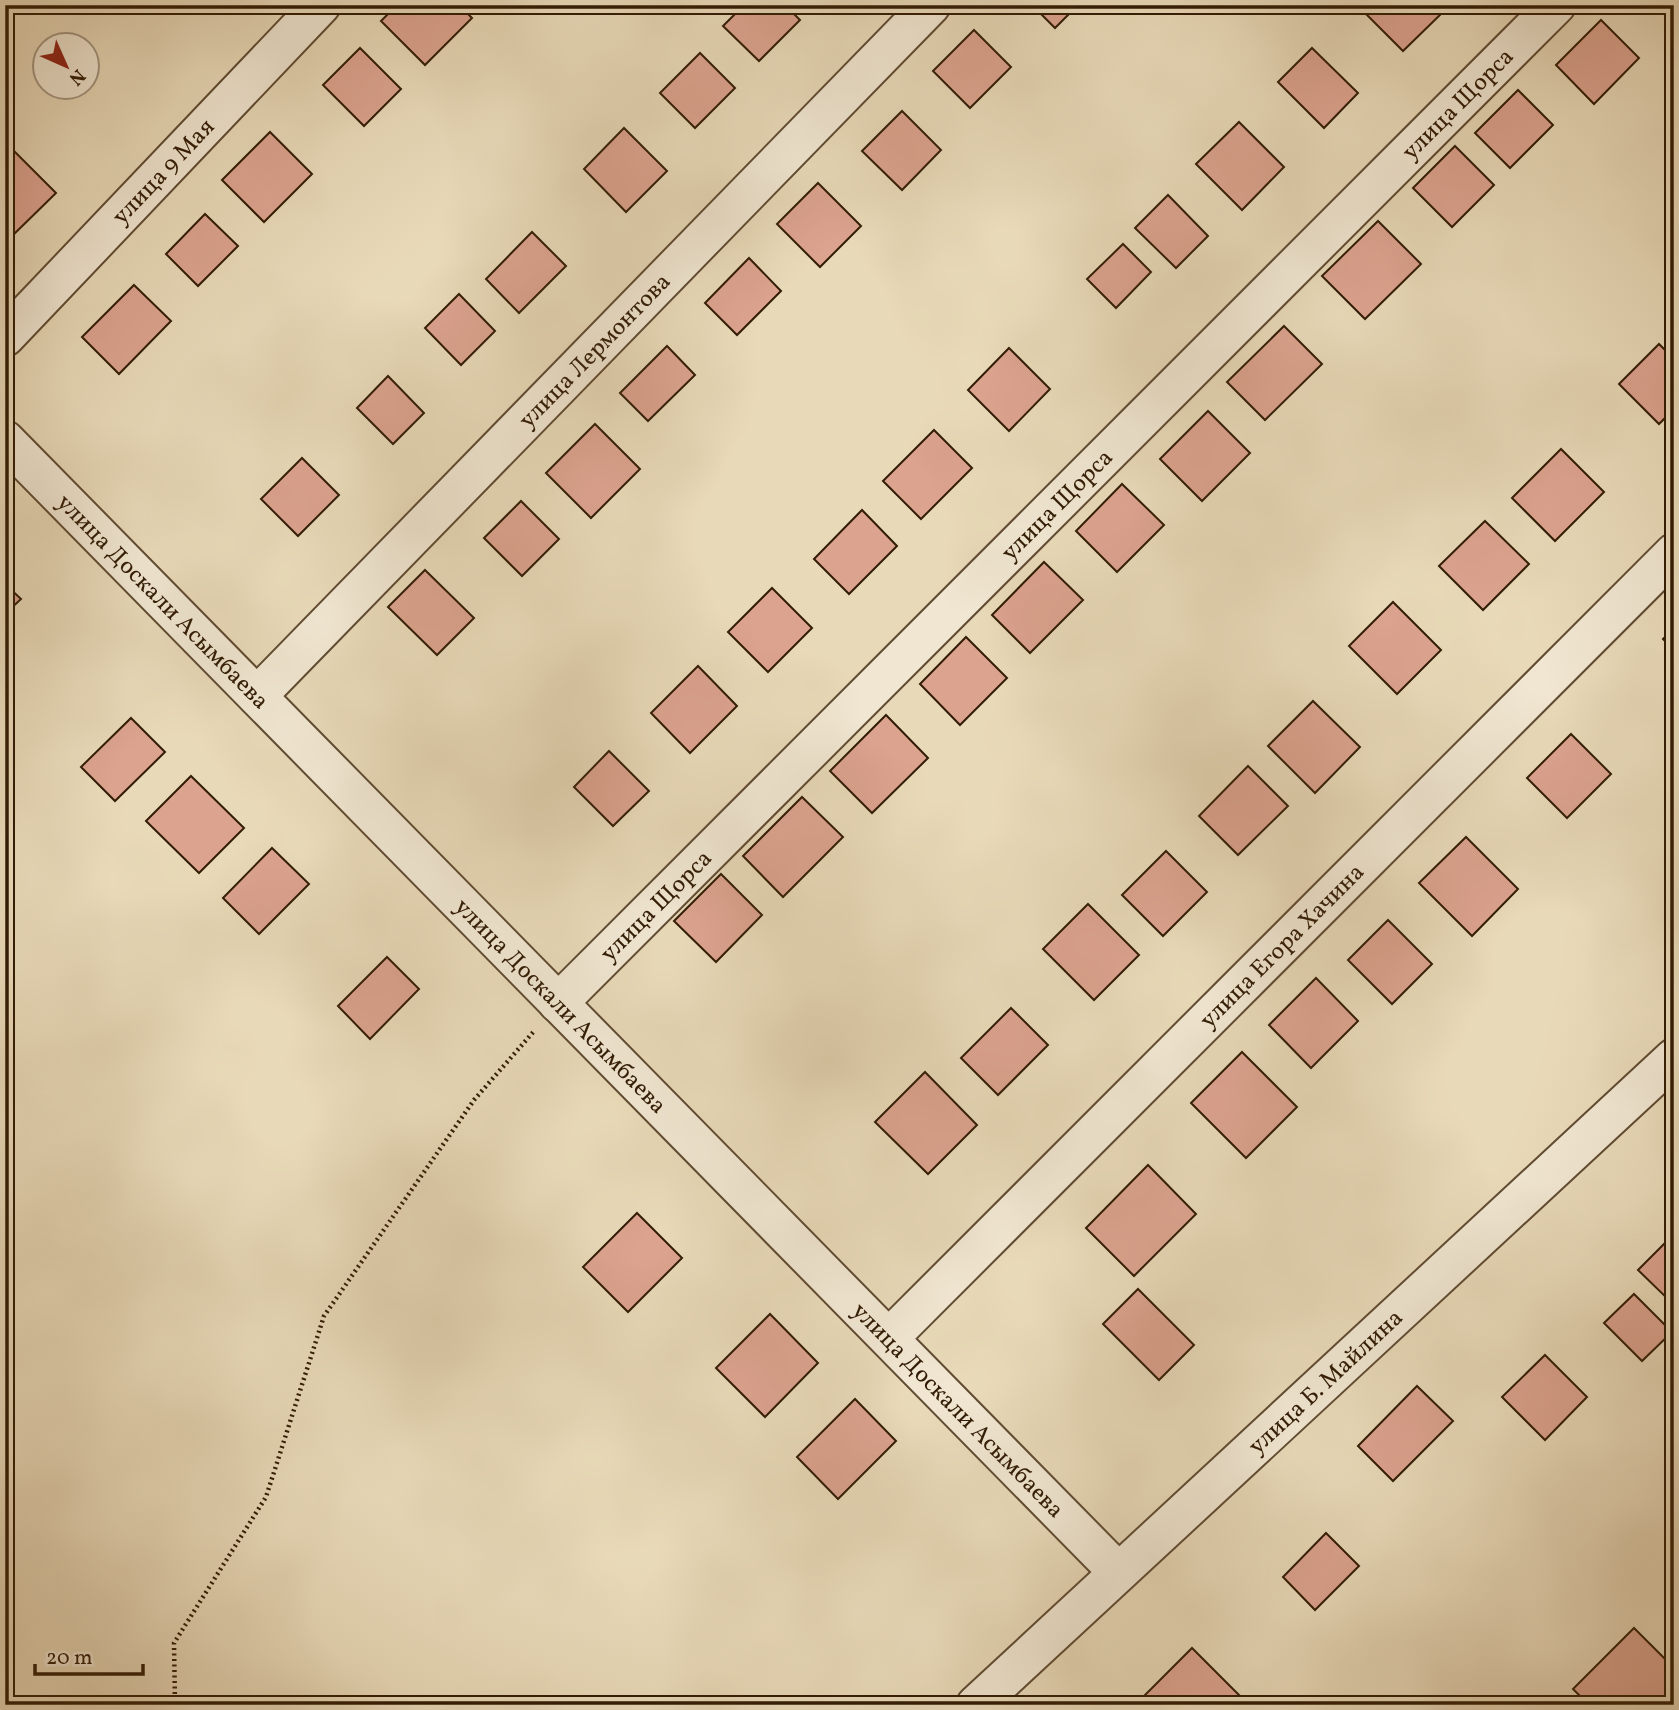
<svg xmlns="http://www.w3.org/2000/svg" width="1679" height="1710" font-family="Vollkorn,serif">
<rect width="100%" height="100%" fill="#e8d9b8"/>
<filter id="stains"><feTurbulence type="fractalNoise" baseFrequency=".00286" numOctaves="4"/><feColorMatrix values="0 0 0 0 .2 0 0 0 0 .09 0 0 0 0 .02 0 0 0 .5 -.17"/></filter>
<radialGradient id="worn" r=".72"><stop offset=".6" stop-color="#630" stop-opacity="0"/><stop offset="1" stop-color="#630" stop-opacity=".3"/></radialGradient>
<g fill="#dca38f" stroke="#321c05" stroke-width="2">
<polygon points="397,5 459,5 472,18 425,65 381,21"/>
<polygon points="744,5 785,5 800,20 759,61 723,26"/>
<polygon points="1032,5 1078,5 1055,28"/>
<polygon points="1375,5 1434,5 1442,13 1403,51 1366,14"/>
<polygon points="1601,20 1639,58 1594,104 1556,65"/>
<polygon points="974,30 1011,67 970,108 933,71"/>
<polygon points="360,48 401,89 364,126 323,85"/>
<polygon points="1312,48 1358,93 1324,128 1278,82"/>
<polygon points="700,53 735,88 695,128 660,93"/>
<polygon points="1518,90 1553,125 1510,168 1475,133"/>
<polygon points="902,111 941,150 902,190 862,151"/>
<polygon points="1239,122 1284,167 1242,210 1196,164"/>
<polygon points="624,128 667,171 626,212 584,169"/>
<polygon points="270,132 312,174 264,222 222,180"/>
<polygon points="5,142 56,193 10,238 5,233"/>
<polygon points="1455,146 1494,185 1452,227 1413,188"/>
<polygon points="818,183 861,226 820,267 777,224"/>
<polygon points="1168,195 1208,236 1176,268 1135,228"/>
<polygon points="205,214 238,246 198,286 166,254"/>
<polygon points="1378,221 1421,264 1365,319 1322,276"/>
<polygon points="532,232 566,266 519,313 486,279"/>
<polygon points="1123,244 1151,272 1116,308 1087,279"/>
<polygon points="749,258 781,291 737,335 705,303"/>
<polygon points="134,285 171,321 119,374 82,337"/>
<polygon points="459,294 495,331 461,365 425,328"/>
<polygon points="1284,326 1322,364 1265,420 1227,382"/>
<polygon points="1659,344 1674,359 1674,409 1659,424 1619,384"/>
<polygon points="667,346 695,375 648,421 620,393"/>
<polygon points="1009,348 1050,389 1009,431 968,390"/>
<polygon points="388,376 424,413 393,444 357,408"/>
<polygon points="1208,411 1250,453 1202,501 1160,459"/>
<polygon points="595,424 640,469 591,518 546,473"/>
<polygon points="934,430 972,468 921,519 883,481"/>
<polygon points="1561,449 1604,492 1555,541 1512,498"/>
<polygon points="302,458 339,495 298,536 261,499"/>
<polygon points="1122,484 1164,525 1117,572 1076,531"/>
<polygon points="521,501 559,539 522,576 484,538"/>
<polygon points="862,510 897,546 849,594 814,559"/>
<polygon points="1485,521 1529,564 1483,610 1439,566"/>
<polygon points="1044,562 1083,600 1030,653 992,615"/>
<polygon points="425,570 474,618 437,655 388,607"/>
<polygon points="5,584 21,599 5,614"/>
<polygon points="772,588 812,628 768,672 728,632"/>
<polygon points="1393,602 1441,650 1397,694 1349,646"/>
<polygon points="1674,628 1674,650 1663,639"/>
<polygon points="966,637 1007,678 960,725 920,684"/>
<polygon points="698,666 737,706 690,753 651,713"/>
<polygon points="1313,701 1360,747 1315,793 1268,746"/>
<polygon points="886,715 928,758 872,813 830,771"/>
<polygon points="131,718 165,752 115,801 81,767"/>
<polygon points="1571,734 1611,774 1567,818 1527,778"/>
<polygon points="609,751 649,791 613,826 574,787"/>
<polygon points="1248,766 1288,806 1238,855 1199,816"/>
<polygon points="191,776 244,828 199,873 146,821"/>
<polygon points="802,797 843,837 783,897 743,856"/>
<polygon points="1466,837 1518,889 1472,936 1419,883"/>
<polygon points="272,848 309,884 259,934 223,898"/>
<polygon points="1166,851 1207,892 1163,936 1122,895"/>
<polygon points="721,874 762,915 716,962 674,921"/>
<polygon points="1088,904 1139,955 1094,1000 1043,949"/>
<polygon points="1388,920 1432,964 1392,1004 1348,960"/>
<polygon points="387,957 419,989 370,1039 338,1006"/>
<polygon points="1316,978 1358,1021 1311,1068 1269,1025"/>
<polygon points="1011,1008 1048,1045 998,1095 961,1058"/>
<polygon points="1242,1052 1297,1107 1246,1158 1191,1103"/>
<polygon points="925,1072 977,1125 928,1174 875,1122"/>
<polygon points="1148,1165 1196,1214 1134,1276 1086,1228"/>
<polygon points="637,1213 682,1258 628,1312 583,1267"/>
<polygon points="1674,1234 1674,1305 1638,1270"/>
<polygon points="1138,1289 1194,1345 1159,1380 1103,1324"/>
<polygon points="1634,1294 1672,1332 1642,1361 1604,1323"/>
<polygon points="770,1314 818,1363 765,1417 716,1368"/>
<polygon points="1545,1355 1587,1397 1545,1440 1502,1397"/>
<polygon points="1417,1386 1453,1421 1393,1481 1358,1446"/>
<polygon points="855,1399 896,1441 838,1499 797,1457"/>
<polygon points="1326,1533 1359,1566 1315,1610 1283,1577"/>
<polygon points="1634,1628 1674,1668 1674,1695 1664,1705 1589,1705 1573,1689"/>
<polygon points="1192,1648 1246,1702 1243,1705 1152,1705 1144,1696"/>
</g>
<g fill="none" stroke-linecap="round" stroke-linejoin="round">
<defs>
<g id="street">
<path id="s1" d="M5 337 321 5"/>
<path id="s2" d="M5 440 1117 1571"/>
<path id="s3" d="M257 696 931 5"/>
<path id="s4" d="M558 1003 1556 5"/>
<path id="s5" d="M889 1338 1674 553"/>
<path id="s6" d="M976 1705 1674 1058"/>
</g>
</defs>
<use href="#street" stroke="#604b32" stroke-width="42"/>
<polyline stroke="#321c05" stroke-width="4.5" stroke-dasharray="2 3.5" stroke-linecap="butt" points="175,1705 174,1643 266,1497 324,1316 474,1100 535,1030"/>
<use href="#street" stroke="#f0e6d1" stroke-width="38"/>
</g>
<g text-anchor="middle" stroke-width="5" stroke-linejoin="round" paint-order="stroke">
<g font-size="24" fill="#321c05" stroke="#f0e6d1">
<text dy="8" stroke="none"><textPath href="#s4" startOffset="1272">улица Щорса</textPath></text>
<text dy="8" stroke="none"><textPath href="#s1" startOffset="229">улица 9 Мая</textPath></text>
<text dy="8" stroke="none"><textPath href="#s3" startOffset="483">улица Лермонтова</textPath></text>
<text dy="8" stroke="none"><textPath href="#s4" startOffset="705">улица Щорса</textPath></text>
<text dy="8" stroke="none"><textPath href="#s2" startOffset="226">улица Доскали Асымбаева</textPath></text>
<text dy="8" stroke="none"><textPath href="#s4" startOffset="138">улица Щорса</textPath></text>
<text dy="8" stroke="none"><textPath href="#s5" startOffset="555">улица Егора Хачина</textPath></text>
<text dy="8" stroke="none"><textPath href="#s2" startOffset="793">улица Доскали Асымбаева</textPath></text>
<text dy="8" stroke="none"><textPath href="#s6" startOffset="476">улица Б. Майлина</textPath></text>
<text dy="8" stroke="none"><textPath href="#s2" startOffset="1360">улица Доскали Асымбаева</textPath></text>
</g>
</g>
<rect width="1679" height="1710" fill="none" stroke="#e8d9b8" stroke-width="28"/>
<rect x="7" y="7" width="1665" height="1696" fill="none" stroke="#321c05" stroke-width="3.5"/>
<rect x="14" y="14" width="1651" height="1682" fill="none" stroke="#321c05" stroke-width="2"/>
<g transform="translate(66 66) rotate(135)"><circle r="33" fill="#f0e6d1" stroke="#a4957f" stroke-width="2"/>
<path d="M0-5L12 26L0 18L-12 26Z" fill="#8f2418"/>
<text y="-10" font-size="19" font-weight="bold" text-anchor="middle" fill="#321c05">N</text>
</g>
<path d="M35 1664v10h108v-10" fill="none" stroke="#321c05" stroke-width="3.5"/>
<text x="46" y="1664" font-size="21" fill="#321c05" stroke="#f0e6d1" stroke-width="5" paint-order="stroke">20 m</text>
<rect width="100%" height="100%" filter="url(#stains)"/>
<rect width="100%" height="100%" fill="url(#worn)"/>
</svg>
